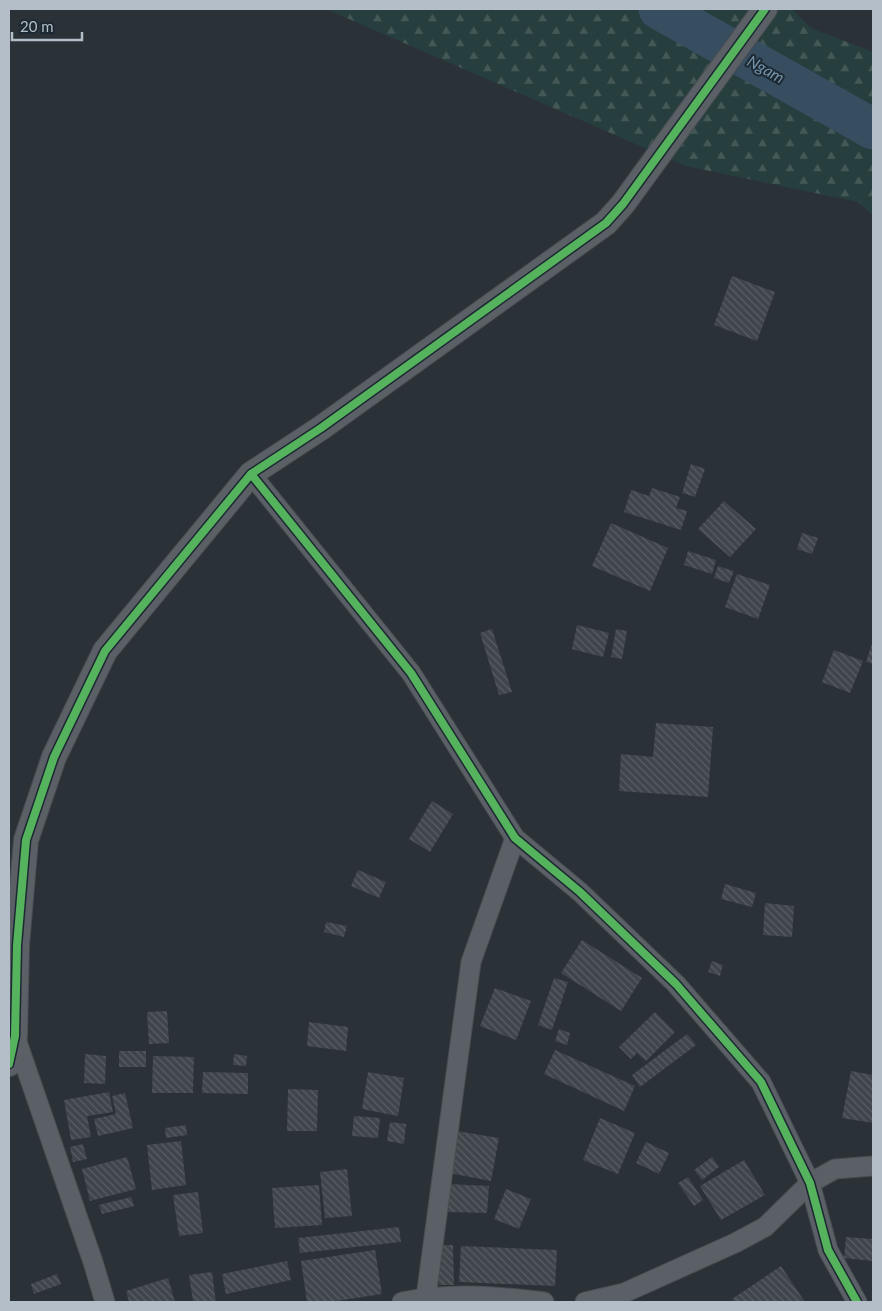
<svg xmlns="http://www.w3.org/2000/svg" width="882" height="1311" font-family="Lato,sans-serif">
<defs>
<pattern id="forest-firs" width="22" height="20" patternUnits="userSpaceOnUse" patternTransform="scale(1.25)"><rect width="22" height="20" fill="#273e3e"/><path d="M5 1l3.5 6h-7zM16 11l3.5 6h-7z" fill="#445858"/></pattern>
<pattern id="building-back-hatch" width="6" height="6" patternUnits="userSpaceOnUse" patternTransform="scale(1.25)"><rect width="6" height="6" fill="#3f454a"/><path d="M-1 5l2 2M0 0l6 6M5-1l2 2" fill="none" stroke="#585e63"/></pattern>
</defs>
<rect width="100%" height="100%" fill="#2a3137"/>
<polygon fill="url(#forest-firs)" points="326,9 792,9 811,28 873,52 873,215 858,202 686,166"/>
<g fill="none" stroke-linecap="round" stroke-linejoin="round">
<polyline stroke="#374d60" stroke-width="41" points="659,9 873,129"/>
</g>
<g fill="url(#building-back-hatch)">
<polygon points="732,276 775,292 757,341 714,325"/>
<polygon points="691,464 705,469 695,497 682,493"/>
<polygon points="652,488 680,497 676,508 687,511 681,530 624,512 631,490 649,496"/>
<polygon points="724,501 756,529 730,557 698,529"/>
<polygon points="611,523 668,548 650,591 592,566"/>
<polygon points="802,533 818,538 812,554 797,549"/>
<polygon points="688,551 716,560 712,574 684,565"/>
<polygon points="718,566 734,571 729,583 714,578"/>
<polygon points="737,574 770,585 758,619 725,607"/>
<polygon points="577,625 609,633 603,657 572,649"/>
<polygon points="492,629 512,692 499,695 480,633"/>
<polygon points="616,629 627,631 622,659 611,657"/>
<polygon points="873,641 873,664 866,662"/>
<polygon points="834,650 863,661 850,693 822,682"/>
<polygon points="656,723 713,727 708,797 619,791 621,754 653,757"/>
<polygon points="432,801 453,814 430,852 409,839"/>
<polygon points="358,870 386,882 379,898 351,886"/>
<polygon points="725,884 756,893 752,907 721,899"/>
<polygon points="765,903 794,906 792,937 763,935"/>
<polygon points="326,922 347,926 344,937 324,932"/>
<polygon points="582,940 642,978 621,1011 561,973"/>
<polygon points="712,961 723,965 720,976 708,972"/>
<polygon points="554,978 568,982 552,1030 538,1025"/>
<polygon points="495,988 531,1001 516,1040 480,1026"/>
<polygon points="167,1011 169,1043 149,1044 147,1012"/>
<polygon points="655,1012 675,1032 646,1061 637,1053 631,1059 619,1047"/>
<polygon points="309,1022 348,1027 346,1051 307,1046"/>
<polygon points="559,1029 570,1033 567,1045 555,1041"/>
<polygon points="687,1034 696,1045 640,1087 632,1075"/>
<polygon points="555,1050 635,1086 624,1111 544,1074"/>
<rect x="119" y="1051" width="27" height="16"/>
<polygon points="85,1054 106,1056 105,1084 84,1083"/>
<polygon points="234,1054 247,1056 246,1066 233,1065"/>
<polygon points="153,1056 194,1057 193,1093 152,1093"/>
<polygon points="851,1071 873,1075 873,1123 842,1118"/>
<polygon points="203,1072 248,1073 248,1094 202,1093"/>
<polygon points="368,1072 404,1078 398,1116 362,1109"/>
<polygon points="288,1089 318,1090 317,1131 287,1131"/>
<polygon points="109,1092 113,1112 87,1116 91,1137 71,1140 64,1100"/>
<polygon points="125,1093 133,1128 98,1136 94,1119 116,1114 112,1096"/>
<polygon points="354,1116 380,1118 378,1138 352,1136"/>
<polygon points="600,1118 635,1133 618,1174 583,1160"/>
<polygon points="390,1122 406,1124 404,1144 387,1141"/>
<polygon points="186,1125 187,1135 166,1138 165,1128"/>
<polygon points="457,1131 499,1138 491,1181 449,1173"/>
<polygon points="181,1141 186,1185 152,1190 147,1145"/>
<polygon points="646,1142 669,1153 659,1174 636,1163"/>
<polygon points="83,1144 87,1159 73,1162 70,1147"/>
<polygon points="127,1157 136,1189 90,1201 82,1169"/>
<polygon points="712,1157 719,1167 702,1180 694,1170"/>
<polygon points="744,1160 765,1195 721,1220 700,1186"/>
<polygon points="347,1169 352,1216 325,1218 320,1172"/>
<polygon points="688,1177 703,1200 694,1206 678,1183"/>
<polygon points="448,1184 489,1186 487,1213 447,1212"/>
<polygon points="319,1185 322,1225 275,1228 272,1188"/>
<polygon points="506,1189 531,1199 519,1229 494,1219"/>
<polygon points="198,1192 203,1233 179,1236 173,1195"/>
<polygon points="131,1197 134,1206 102,1214 99,1205"/>
<polygon points="399,1227 401,1242 300,1253 298,1238"/>
<polygon points="846,1237 873,1239 873,1261 844,1258"/>
<polygon points="439,1245 453,1245 454,1285 439,1285"/>
<polygon points="461,1246 557,1250 555,1286 459,1282"/>
<polygon points="375,1250 382,1294 330,1302 307,1302 301,1261"/>
<polygon points="287,1261 291,1280 226,1294 222,1274"/>
<polygon points="781,1266 805,1302 735,1302 732,1299"/>
<polygon points="212,1272 216,1302 193,1302 189,1275"/>
<polygon points="57,1274 61,1284 34,1294 31,1284"/>
<polygon points="168,1278 175,1302 129,1302 126,1291"/>
</g>
<g fill="none" stroke-linecap="round" stroke-linejoin="round">
<defs>
<g id="minor">
<polyline points="251,474 411,673 515,838 580,892 676,984 761,1082 810,1183 828,1250 857,1302"/>
<polyline points="15,1036 93,1262 105,1302"/>
<polyline points="426,1297 471,962 515,838"/>
<path d="M402 1302C449 1292 496 1296 544 1302"/>
<polyline points="585,1302 624,1293 735,1243 765,1227 810,1183 835,1169 873,1166"/>
</g>
<polyline id="tertiary" points="9,1064 15,1036 17,945 26,840 54,757 105,651 251,474 321,428 606,223 623,204 765,9"/>
</defs>
<use href="#minor" stroke="#484d52" stroke-width="21"/>
<use href="#tertiary" stroke="#484d52" stroke-width="26"/>
<use href="#minor" stroke="#5a6065" stroke-width="19"/>
<use href="#tertiary" stroke="#5a6065" stroke-width="24"/>
<defs>
<g id="cycleway">
<polyline points="251,474 411,673 515,838 580,892 676,984 761,1082 810,1183 828,1250 857,1302"/>
<polyline points="9,1064 15,1036 17,945 26,840 54,757 105,651 251,474 321,428 606,223 623,204 765,9"/>
</g>
</defs>
<use href="#cycleway" stroke="#1d2932" stroke-width="11"/>
<use href="#cycleway" stroke="#56b35d" stroke-width="8"/>
</g>
<g text-anchor="middle" stroke-width="4" stroke-linejoin="round" paint-order="stroke">
<g font-size="16" font-style="italic" fill="#7493ab" stroke="#1d2932">
<text transform="translate(766 69) rotate(29)" y="6">Ngam</text>
</g>
</g>
<rect width="882" height="1311" fill="none" stroke="#b4bec8" stroke-width="20"/>
<path d="M12 32v8h70v-8" fill="none" stroke="#b4bec8" stroke-width="2.5"/>
<text x="20" y="32" font-size="15" fill="#b4bec8" stroke="#1d2932" stroke-width="4" paint-order="stroke">20 m</text>
</svg>
